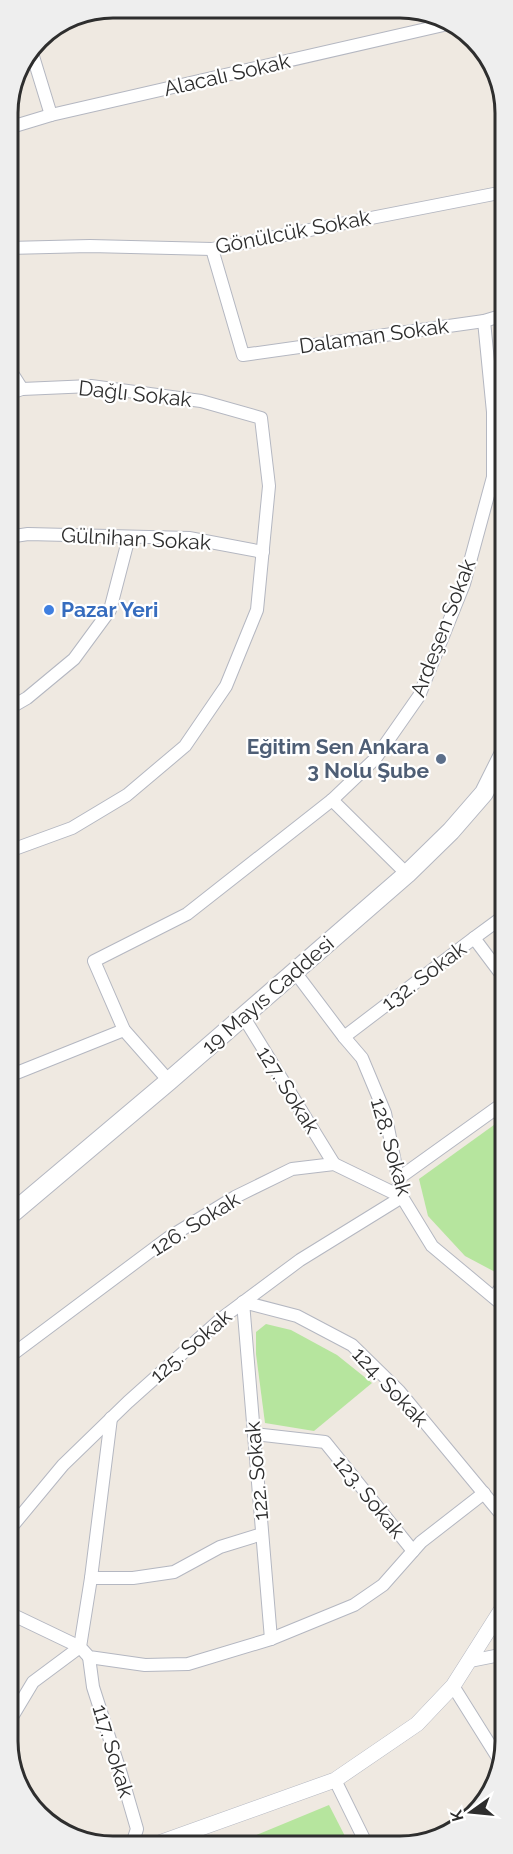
<svg xmlns="http://www.w3.org/2000/svg" width="513" height="1854" font-family="Raleway,sans-serif">
<rect width="100%" height="100%" fill="#efe9e1"/>
<g fill="#b6e59e">
<polygon points="505,1117 505,1262 497,1273 465,1256 428,1216 419,1179"/>
<polygon points="266,1324 291,1330 337,1355 372,1383 314,1431 265,1423 256,1354 256,1332"/>
<polygon points="329,1805 349,1844 235,1844"/>
</g>
<g fill="none" stroke-linecap="round" stroke-linejoin="round">
<defs>
<g id="minor">
<polyline points="32,53 51,115"/>
<polyline points="8,128 51,115 448,24"/>
<polyline points="8,248 90,246 212,249 504,192"/>
<polyline points="212,249 243,355 484,321 504,315"/>
<polyline points="8,367 22,389"/>
<polyline points="8,394 22,389 91,386 201,401 261,418 269,486 257,610 226,686 185,746 127,795 72,828 9,851"/>
<polyline points="8,537 28,534 189,538 263,552"/>
<polyline points="8,709 27,698 74,659 110,610 129,537"/>
<polyline points="332,800 407,874"/>
<polyline points="474,938 504,978"/>
<polyline points="295,972 344,1037 362,1058 385,1113 402,1197 432,1246 505,1307"/>
<polyline points="243,1016 334,1164"/>
<polyline points="344,1037 474,938 504,916"/>
<polyline points="9,1076 124,1030"/>
<polyline points="169,1081 124,1030 94,961 187,914 332,800 375,759 419,696 464,584 493,477 493,412 484,321"/>
<polyline points="399,1178 505,1102"/>
<polyline points="494,1297 505,1282"/>
<polyline points="9,1357 168,1238 235,1197 292,1169 334,1164 402,1197"/>
<polyline points="111,1418 91,1578 80,1647 89,1657 145,1665 188,1664 271,1639 354,1605 383,1585 421,1542 484,1493"/>
<polyline points="254,1434 325,1442 413,1551"/>
<polyline points="9,1530 63,1465 128,1402 222,1318 300,1260 402,1197"/>
<polyline points="91,1578 133,1578 174,1572 220,1547 262,1534"/>
<polyline points="9,1613 80,1647"/>
<polyline points="271,1639 243,1302 297,1316 352,1345 399,1391 505,1519"/>
<polyline points="89,1657 93,1687 121,1774 137,1829 132,1844"/>
<polyline points="470,1661 505,1654"/>
<polyline points="453,1686 500,1761"/>
<polyline points="9,1722 33,1682 80,1647"/>
<polyline points="335,1780 367,1845"/>
</g>
<polyline id="tertiary" points="156,1844 335,1780 417,1724 453,1686 505,1604"/>
<polyline id="secondary" points="9,1216 169,1081 407,874 451,831 484,793 504,753"/>
</defs>
<use href="#minor" stroke="#b4b7c1" stroke-width="14"/>
<use href="#tertiary" stroke="#b4b7c1" stroke-width="16"/>
<use href="#secondary" stroke="#b4b7c1" stroke-width="20"/>
<use href="#minor" stroke="#fff" stroke-width="12"/>
<use href="#tertiary" stroke="#fff" stroke-width="15"/>
<use href="#secondary" stroke="#fff" stroke-width="18"/>
</g>
<circle fill="#3f7fe0" stroke="#fff" stroke-width="2" cx="49" cy="610" r="6"/>
<circle fill="#5c6f8a" stroke="#fff" stroke-width="2" cx="441" cy="759" r="6"/>
<g text-anchor="middle" stroke-width="4.5" stroke-linejoin="round" paint-order="stroke">
<g font-size="21" fill="#2e2e2e" stroke="#fff">
<text transform="translate(227 75) rotate(-13)" y="7">Alacalı Sokak</text>
<text transform="translate(293 232) rotate(-11)" y="7">Gönülcük Sokak</text>
<text transform="translate(374 336) rotate(-8)" y="7">Dalaman Sokak</text>
<text transform="translate(135 394) rotate(6)" y="7">Dağlı Sokak</text>
<text transform="translate(136 539) rotate(3)" y="7">Gülnihan Sokak</text>
<text transform="translate(443 628) rotate(-69)" y="7">Ardeşen Sokak</text>
<text transform="translate(424 976) rotate(-37)" y="7">132. Sokak</text>
<text transform="translate(268 995) rotate(-41)" y="7">19 Mayıs Caddesi</text>
<text transform="translate(288 1090) rotate(58)" y="7">127. Sokak</text>
<text transform="translate(391 1147) rotate(74)" y="7">128. Sokak</text>
<text transform="translate(195 1224) rotate(-32)" y="7">126. Sokak</text>
<text transform="translate(191 1346) rotate(-41)" y="7">125. Sokak</text>
<text transform="translate(390 1387) rotate(47)" y="7">124. Sokak</text>
<text transform="translate(257 1471) rotate(-95)" y="7">122. Sokak</text>
<text transform="translate(369 1497) rotate(51)" y="7">123. Sokak</text>
<text transform="translate(113 1751) rotate(73)" y="7">117. Sokak</text>
</g>
<g font-size="21" font-weight="bold" fill="#366cbe" stroke="#fff" text-anchor="start">
<text x="61" y="617">Pazar Yeri</text>
</g>
<g font-size="21" font-weight="bold" fill="#4e5e75" stroke="#fff" text-anchor="end">
<text x="429" y="754">Eğitim Sen Ankara<tspan x="429" dy="24">3 Nolu Şube</tspan></text>
</g>
</g>
<path d="M0 0H513V1854H0ZM113 18H400A95 95 0 0 1 495 113V1741A95 95 0 0 1 400 1836H113A95 95 0 0 1 18 1741V113A95 95 0 0 1 113 18Z" fill="#eee" fill-rule="evenodd"/>
<path fill="none" stroke="#2e2e2e" stroke-width="3" d="M113 18H400A95 95 0 0 1 495 113V1741A95 95 0 0 1 400 1836H113A95 95 0 0 1 18 1741V113A95 95 0 0 1 113 18Z"/>
<g transform="translate(471 1812) rotate(255)" stroke="#ffffff" stroke-width="4.5" paint-order="stroke">
<path d="M0-4.5L10 22L0 15L-10 22Z" fill="#2e2e2e"/>
<text y="-9" font-size="16" font-weight="bold" text-anchor="middle" fill="#2e2e2e">K</text>
</g>
</svg>
